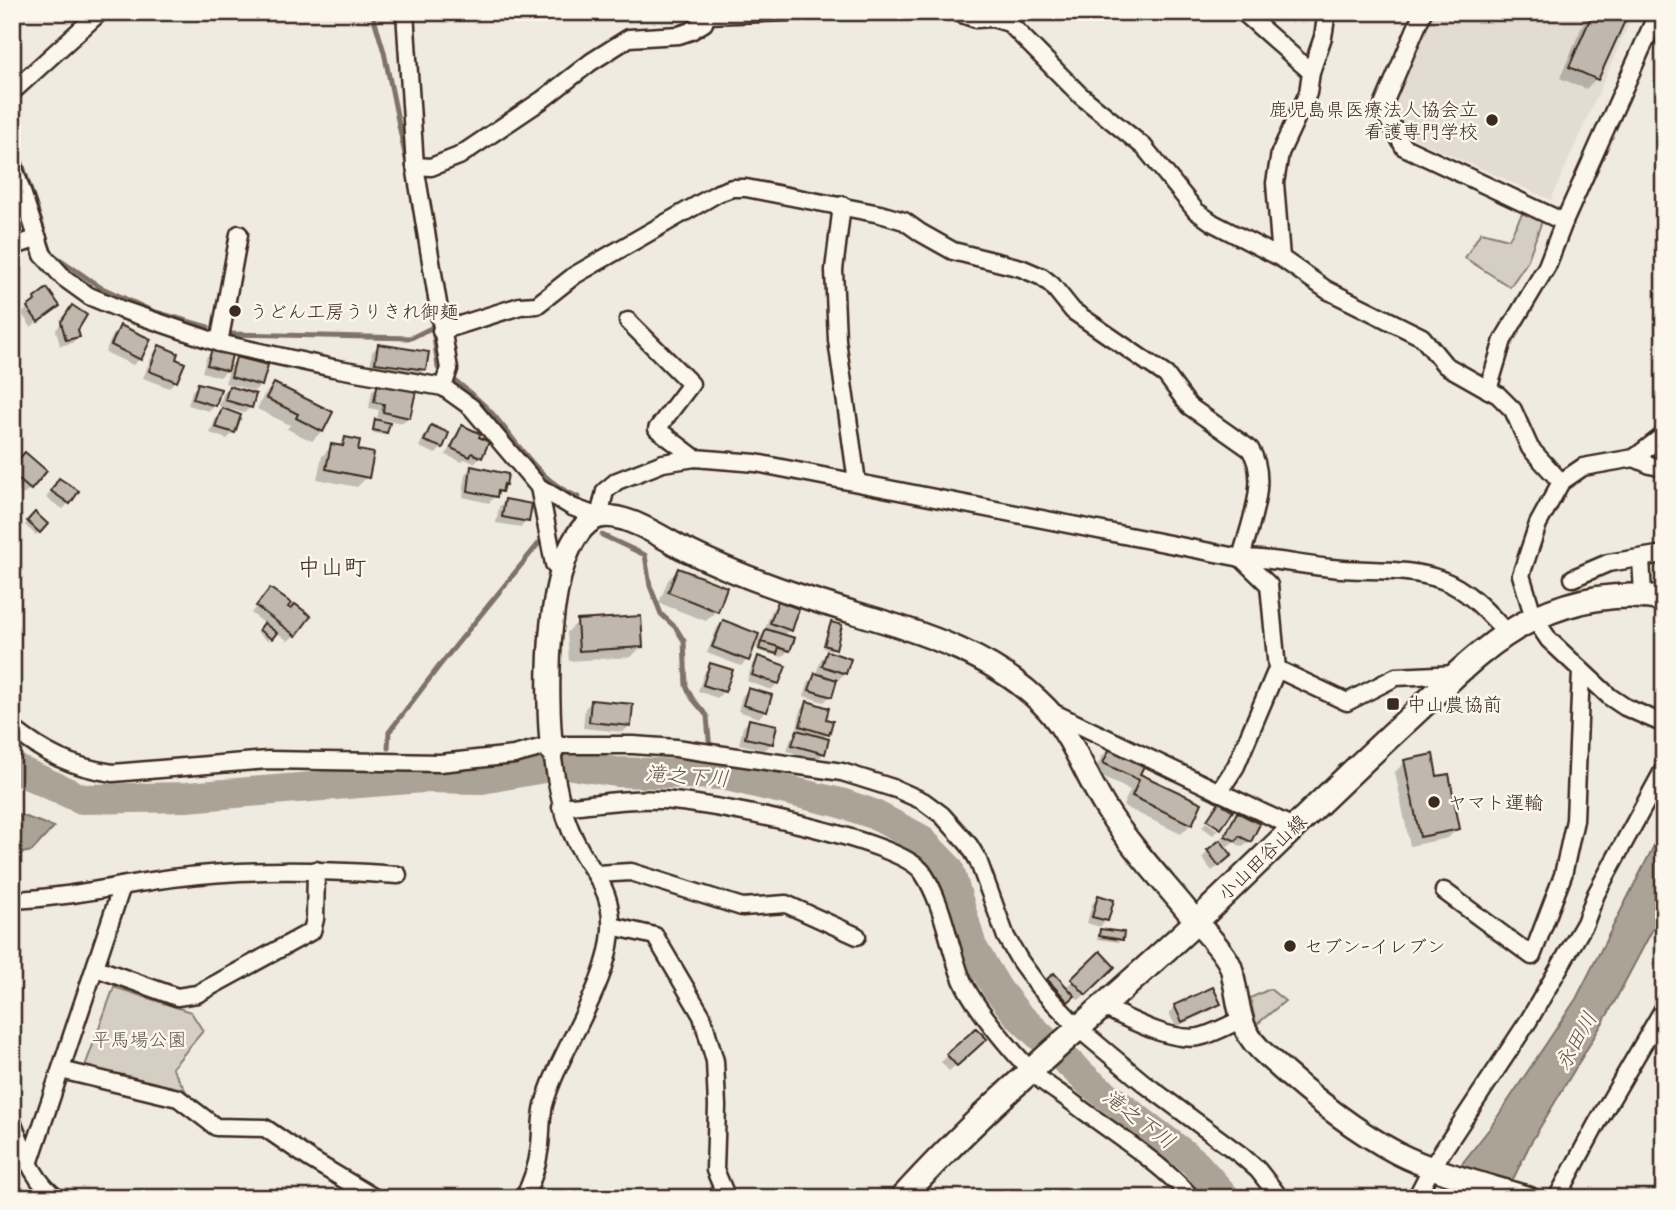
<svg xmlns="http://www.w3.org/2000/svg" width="1676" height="1210" font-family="Kalam,'Klee One',sans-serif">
<rect width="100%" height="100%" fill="#f0ebe0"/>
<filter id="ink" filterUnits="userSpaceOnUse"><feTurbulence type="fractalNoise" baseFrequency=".0143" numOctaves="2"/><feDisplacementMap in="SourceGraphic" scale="14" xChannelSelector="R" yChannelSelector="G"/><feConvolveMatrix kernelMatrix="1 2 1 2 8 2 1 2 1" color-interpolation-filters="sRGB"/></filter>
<g filter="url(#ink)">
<polygon fill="#e2dcd1" points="1431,12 1634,12 1551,200 1404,134 1391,105"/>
<g fill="#d5cec3" stroke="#887c70" stroke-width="2">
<polygon points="1523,212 1542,221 1527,262 1510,287 1465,258 1481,232 1509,239"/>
<polygon points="114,987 191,1012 203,1031 172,1068 187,1093 84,1069"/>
<polygon points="1270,989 1285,1001 1256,1025 1250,998"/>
</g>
<g fill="#aca397" stroke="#7f7367" stroke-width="2">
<polygon points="12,812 54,827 32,851 12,855"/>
<polygon points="1664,826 1664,908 1609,1012 1530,1144 1504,1198 1435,1198 1490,1128 1576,999"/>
</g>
<g fill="#0003">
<polygon points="1588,12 1627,12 1596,79 1586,89 1560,78"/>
<polygon points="35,299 58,306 31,327 22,314"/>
<polygon points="72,308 78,336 72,343 60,346 56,330"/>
<polygon points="120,327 140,359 133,365 105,352 114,333"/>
<polygon points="378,346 424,369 418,376 370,369 372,352"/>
<polygon points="159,347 175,381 169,388 143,378 153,354"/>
<polygon points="212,351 226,369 237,359 261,385 254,391 233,385 232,388 251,407 244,413 219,406 223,394 232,385 225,383 230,367 220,377 202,372 206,358"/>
<polygon points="379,384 409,417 402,423 377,418 379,410 369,408 372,391"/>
<polygon points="198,385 215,405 208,411 188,405 192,391"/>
<polygon points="274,385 322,431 312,441 287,429 290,425 257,409 264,395"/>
<polygon points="222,410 234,432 227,439 210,433 216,417"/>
<polygon points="375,421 386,432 383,435 371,432"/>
<polygon points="431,428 442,447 436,454 419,447 425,434"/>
<polygon points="462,428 480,457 474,463 465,459 462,462 446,455 456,434"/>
<polygon points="346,438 356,451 367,477 357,487 317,479 322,456 332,446 337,447"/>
<polygon points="12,468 30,489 23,495 12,485"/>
<polygon points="471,468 500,491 489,503 463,497 465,474"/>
<polygon points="59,480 69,503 63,509 46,498"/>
<polygon points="506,500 527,521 521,527 496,523 499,507"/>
<polygon points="35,515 46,524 36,535 25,525"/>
<polygon points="678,570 716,611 706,621 659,603 668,580"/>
<polygon points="270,590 286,607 295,635 288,641 275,631 268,641 258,633 265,624 251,613"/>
<polygon points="778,603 790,630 784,636 789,650 782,657 758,651 759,649 756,648 760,637 767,630 765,629 772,610"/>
<polygon points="578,622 641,647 631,657 569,661 567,632"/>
<polygon points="723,622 747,660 741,666 707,653 717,628"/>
<polygon points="832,624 834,648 831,650 823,648"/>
<polygon points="827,653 849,660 844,674 838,680 835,679 830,696 824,702 804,696 809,681 816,674 821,659"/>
<polygon points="759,658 783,667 777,684 771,690 747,681 752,665"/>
<polygon points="711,665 724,691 717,698 698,691 705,671"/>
<polygon points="749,690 765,711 759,718 738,711 742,696"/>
<polygon points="592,702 630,725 623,732 583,728 585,708"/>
<polygon points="808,703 824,720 827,734 822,739 823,754 817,760 787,751 791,738 796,733 801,709"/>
<polygon points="749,721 771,744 765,750 739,744 743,727"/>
<polygon points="1112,746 1138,775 1191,824 1181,834 1123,806 1130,790 1094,773 1102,756"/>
<polygon points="1405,762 1436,778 1458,828 1448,838 1410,846 1395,772"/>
<polygon points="1237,815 1250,841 1243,847 1233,842 1228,846 1220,842 1231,821"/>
<polygon points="1206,822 1218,830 1213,835 1202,827"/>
<polygon points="1208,851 1224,862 1212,871 1202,858"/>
<polygon points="1099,897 1106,921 1100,927 1087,923 1092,904"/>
<polygon points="1100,931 1121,939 1118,942 1097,939"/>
<polygon points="1100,954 1113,967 1079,1000 1073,994 1064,1003 1046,983 1054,976 1065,988"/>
<polygon points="1219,1004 1212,1010 1176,1027 1169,1013 1175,1007"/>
<polygon points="976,1030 978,1046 949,1071 941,1062"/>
</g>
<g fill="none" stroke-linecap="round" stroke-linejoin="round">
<g stroke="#7f7367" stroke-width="5">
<polyline points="372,12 384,52 408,169"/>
<polyline points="12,132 51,253 100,287 152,311 208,327"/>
<path d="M428 289 438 368C456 381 473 394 489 410 518 441 537 481 578 497"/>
<polyline points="229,334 411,338 433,327"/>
<polyline points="602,535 645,555 650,586 661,614 676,628 684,641 686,686 692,698 707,716 712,775"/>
<polyline points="388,748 389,732 440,665 539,543"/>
<polyline points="385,781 386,776"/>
</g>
<polyline stroke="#aca397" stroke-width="30" points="12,766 20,771 82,799 187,797 422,778 482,779 566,764 616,772 722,775 841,803 873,814 919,838 949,869 972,947 998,990 1017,1014 1089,1082 1193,1161 1226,1198"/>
</g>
<g fill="#c0b8ad" stroke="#3b2a1e" stroke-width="2">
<polygon points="1593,12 1629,12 1598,80 1569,67"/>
<polygon points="15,200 19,213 13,214 15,219 12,220 12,201"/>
<polygon points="47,288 60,306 38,322 27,307 35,301 34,298"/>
<polygon points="72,305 87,315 78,330 80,337 66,340 61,322"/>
<polygon points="120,325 151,339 141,360 111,345"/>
<polygon points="378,344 429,352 426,370 375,363"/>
<polygon points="159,345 178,353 176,359 185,363 177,382 149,371"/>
<polygon points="212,349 232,355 228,371 207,365"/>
<polygon points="236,357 268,365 262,386 231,377"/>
<polygon points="378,382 416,391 410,418 383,412 384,404 374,402"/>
<polygon points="198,383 221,389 216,406 193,399"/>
<polygon points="274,383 333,412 323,432 296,418 298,414 266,398"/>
<polygon points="229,386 256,394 252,408 225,400"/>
<polygon points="222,408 241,415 235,433 215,427"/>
<polygon points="375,419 390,423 387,433 373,430"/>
<polygon points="431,425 449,433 443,448 424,441"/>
<polygon points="462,425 481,434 479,437 489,442 482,458 472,453 470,457 451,448"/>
<polygon points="345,437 360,440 358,450 374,453 369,478 326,469 331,444 343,446"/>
<polygon points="25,452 47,471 31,490 12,474 12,467"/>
<polygon points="471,466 508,474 506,485 504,484 502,492 498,491 497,497 468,491"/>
<polygon points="59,478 79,491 70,504 51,491"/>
<polygon points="505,499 532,504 529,522 502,517"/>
<polygon points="35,512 48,524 40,533 27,521"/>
<polygon points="678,568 727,587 718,612 668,592"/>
<polygon points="270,588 291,603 288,607 291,609 295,604 311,616 296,636 256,606"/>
<polygon points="778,601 799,609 792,631 770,623"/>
<polygon points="641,616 643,647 579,651 577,620"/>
<polygon points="723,620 759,634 749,661 712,647"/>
<polygon points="831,622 842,625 836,649 824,645"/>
<polygon points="264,623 277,633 272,639 259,630"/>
<polygon points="766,629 795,638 790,651 761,642"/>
<polygon points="761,642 779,647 777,654 759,649"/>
<polygon points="827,651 851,659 846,674 822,666"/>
<polygon points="758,656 786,666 779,684 752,675"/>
<polygon points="710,663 733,670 725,692 703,685"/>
<polygon points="815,673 837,680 832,697 809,690"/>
<polygon points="748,688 772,695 767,712 743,705"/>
<polygon points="591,700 633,704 631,726 589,722"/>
<polygon points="807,701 829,708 826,719 833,721 829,735 800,726"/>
<polygon points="749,719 777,725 773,744 745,738"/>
<polygon points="797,730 829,739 825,754 792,745"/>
<polygon points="1112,744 1147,760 1140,774 1202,803 1192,825 1132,796 1139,780 1103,763"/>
<polygon points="1433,754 1437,776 1449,774 1460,829 1420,837 1404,760"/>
<polygon points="1219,802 1233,811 1221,829 1207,820"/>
<polygon points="1237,812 1260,824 1251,842 1239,836 1236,841 1225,836"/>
<polygon points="1220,840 1232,855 1219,866 1207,850"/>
<polygon points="1098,895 1114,900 1108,921 1092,917"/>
<polygon points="1100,929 1124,932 1123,940 1099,936"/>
<polygon points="1100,951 1115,967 1086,995 1071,979"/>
<polygon points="1054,973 1075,996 1068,1002 1047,979"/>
<polygon points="1213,987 1221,1004 1182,1022 1174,1005"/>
<polygon points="976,1028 987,1039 957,1066 946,1054"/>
</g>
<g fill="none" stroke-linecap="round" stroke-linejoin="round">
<defs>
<g id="minor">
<polyline points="405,12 415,166 449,369 443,387"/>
<polyline points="695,12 707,15 789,12"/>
<polyline points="956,12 976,19 992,18 1009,23 1080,95 1144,147 1196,211 1213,223 1281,258 1327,290 1422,337 1445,365 1498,395 1513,410 1530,448 1561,482"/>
<polyline points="1243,12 1311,72 1308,93 1280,153 1275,183 1281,258"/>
<polyline points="1423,12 1382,108 1404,147 1564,222"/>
<polyline points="1311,72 1323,37 1327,12"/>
<polyline points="12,92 100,12"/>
<path d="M12 162 43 255 64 278 89 296 120 309 219 343 333 368 443 387 471 407 539 487 572 507 599 517 605 491 617 481 663 463 695 458 756 463 1241 558C1272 558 1300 565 1331 568 1367 572 1408 567 1442 580 1469 590 1489 614 1508 634"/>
<polyline points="415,166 431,167 459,156 542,100 591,62 629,38 679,35 691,31 704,23 707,15"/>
<polyline points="842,205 834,270 837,340 857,482"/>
<polyline points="12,247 38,238"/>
<polyline points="628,321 691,384 657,429 695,458"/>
<path d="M441 331 520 306 537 305 575 275 718 193 732 188H746L880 214 904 221 921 233 953 251 1021 268 1042 277 1052 285 1073 311 1166 375 1189 406 1250 449C1270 479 1249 526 1241 558L1269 585 1277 669 1236 766 1219 792"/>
<polyline points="219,343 239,234"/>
<polyline points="1488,390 1503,340 1547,266 1564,222 1658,12"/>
<polyline points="1664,435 1634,458 1583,467 1561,482 1538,524 1521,575 1534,618 1549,640 1610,697 1625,707 1664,724"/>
<polyline points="1634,458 1650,465 1664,468"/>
<polyline points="539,487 554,564 561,570"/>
<polyline points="1641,558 1643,595"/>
<polyline points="1573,578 1608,563 1664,554"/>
<polyline points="1277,669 1347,702 1396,677 1457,674"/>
<polyline points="1052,712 1293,827"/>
<path d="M12 728C45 754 71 767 113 773L268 760 440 763 514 755 551 745H633L676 748 842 772 896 789 923 801 942 815 969 845 978 860 1006 937 1020 961 1039 987 1079 1029 1145 1084 1242 1156 1258 1170 1280 1198"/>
<path d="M561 807C594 804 628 798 661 800 705 802 901 839 923 873 943 903 948 943 961 977 971 1003 1010 1049 1030 1070 1040 1081 1055 1090 1068 1099 1109 1131 1157 1159 1192 1198"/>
<polyline points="596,874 631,872 742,907 786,904 857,936"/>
<polyline points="1444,891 1532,956 1563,875 1575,820 1581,671"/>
<path d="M12 900C66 898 119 885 172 878 247 868 322 870 398 875"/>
<polyline points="612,926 655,936 702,1016 715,1061 717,1106 715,1170 727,1198"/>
<polyline points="96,968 177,997 197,994 312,931 315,919 316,870"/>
<path d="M1103 1007C1129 1019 1170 1042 1199 1037 1213 1034 1228 1025 1241 1020"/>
<polyline points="61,1070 178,1098 216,1127 265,1128 310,1159 375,1198"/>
<path d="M12 1122C24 1150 31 1179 57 1198"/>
<polyline points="29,1164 122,886"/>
<path d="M524 1198C531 1183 537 1169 539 1152 542 1137 540 1121 544 1105 560 1044 624 968 609 905 605 885 592 870 582 853 563 821 557 788 552 752"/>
<polyline points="1416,1198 1432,1167 1529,1020 1585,923 1596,894 1664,769"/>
<polyline points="1557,1198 1596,1125 1664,1008"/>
</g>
<path id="tertiary" d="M552 752C546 699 543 552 592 520 615 506 660 536 680 547 722 568 766 585 810 599 892 626 985 643 1047 709 1072 736 1087 779 1107 810 1132 849 1165 883 1194 919 1204 931 1224 951 1230 965 1233 971 1233 980 1235 986 1241 1019 1241 1033 1268 1057 1307 1093 1350 1128 1397 1153 1438 1174 1486 1184 1529 1198"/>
<path id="secondary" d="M902 1198C992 1098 1098 1014 1196 922 1265 856 1333 789 1403 724 1444 687 1484 642 1535 618 1575 599 1621 591 1664 599"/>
</defs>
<use href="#minor" stroke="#3b2a1e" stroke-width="21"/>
<use href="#tertiary" stroke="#3b2a1e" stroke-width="26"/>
<use href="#secondary" stroke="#3b2a1e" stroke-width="28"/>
<use href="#minor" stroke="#fbf7ec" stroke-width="16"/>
<use href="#tertiary" stroke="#fbf7ec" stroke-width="21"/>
<use href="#secondary" stroke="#fbf7ec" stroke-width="23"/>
</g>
</g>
<g fill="#3b2a1e" stroke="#fbf7ec" stroke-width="2.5">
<circle cx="1492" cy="120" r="7"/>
<circle cx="235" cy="311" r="7"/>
<rect x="1386" y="697" width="14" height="14" rx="3.5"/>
<circle cx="1434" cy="802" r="7"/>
<circle cx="1290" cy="946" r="7"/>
</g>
<g text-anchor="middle" stroke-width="5" stroke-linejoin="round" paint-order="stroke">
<g font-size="19" fill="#3b2a1e" stroke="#fbf7ec" text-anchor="start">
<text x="1478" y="116" text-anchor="end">鹿児島県医療法人協会立<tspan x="1478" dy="22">看護専門学校</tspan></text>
<text x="249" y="318">うどん工房うりきれ御麺</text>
<text x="1407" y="711">中山農協前</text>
<text x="1448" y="809">ヤマト運輸</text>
<text x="1304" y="953">セブン-イレブン</text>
</g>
<g font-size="19" fill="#3b2a1e" stroke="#fbf7ec">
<text transform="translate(1262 857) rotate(-44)" y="7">小山田谷山線</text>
</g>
<g font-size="19" fill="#625347" stroke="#fbf7ec">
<text x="139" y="1046">平馬場公園</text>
</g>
<g font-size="21" font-style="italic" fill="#635448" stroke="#fbf7ec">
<text transform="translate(687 776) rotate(4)" y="7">滝之下川</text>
<text transform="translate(1576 1041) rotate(-61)" y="7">永田川</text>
<text transform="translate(1139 1119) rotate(37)" y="7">滝之下川</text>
</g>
<g font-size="23" fill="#3b2a1e" stroke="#fbf7ec">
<text x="332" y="575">中山町</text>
</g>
</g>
<rect width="1676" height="1210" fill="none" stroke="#fbf7ec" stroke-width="42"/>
<rect x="21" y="21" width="1634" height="1168" fill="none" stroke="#3b2a1e" stroke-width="2.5" filter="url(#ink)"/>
</svg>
